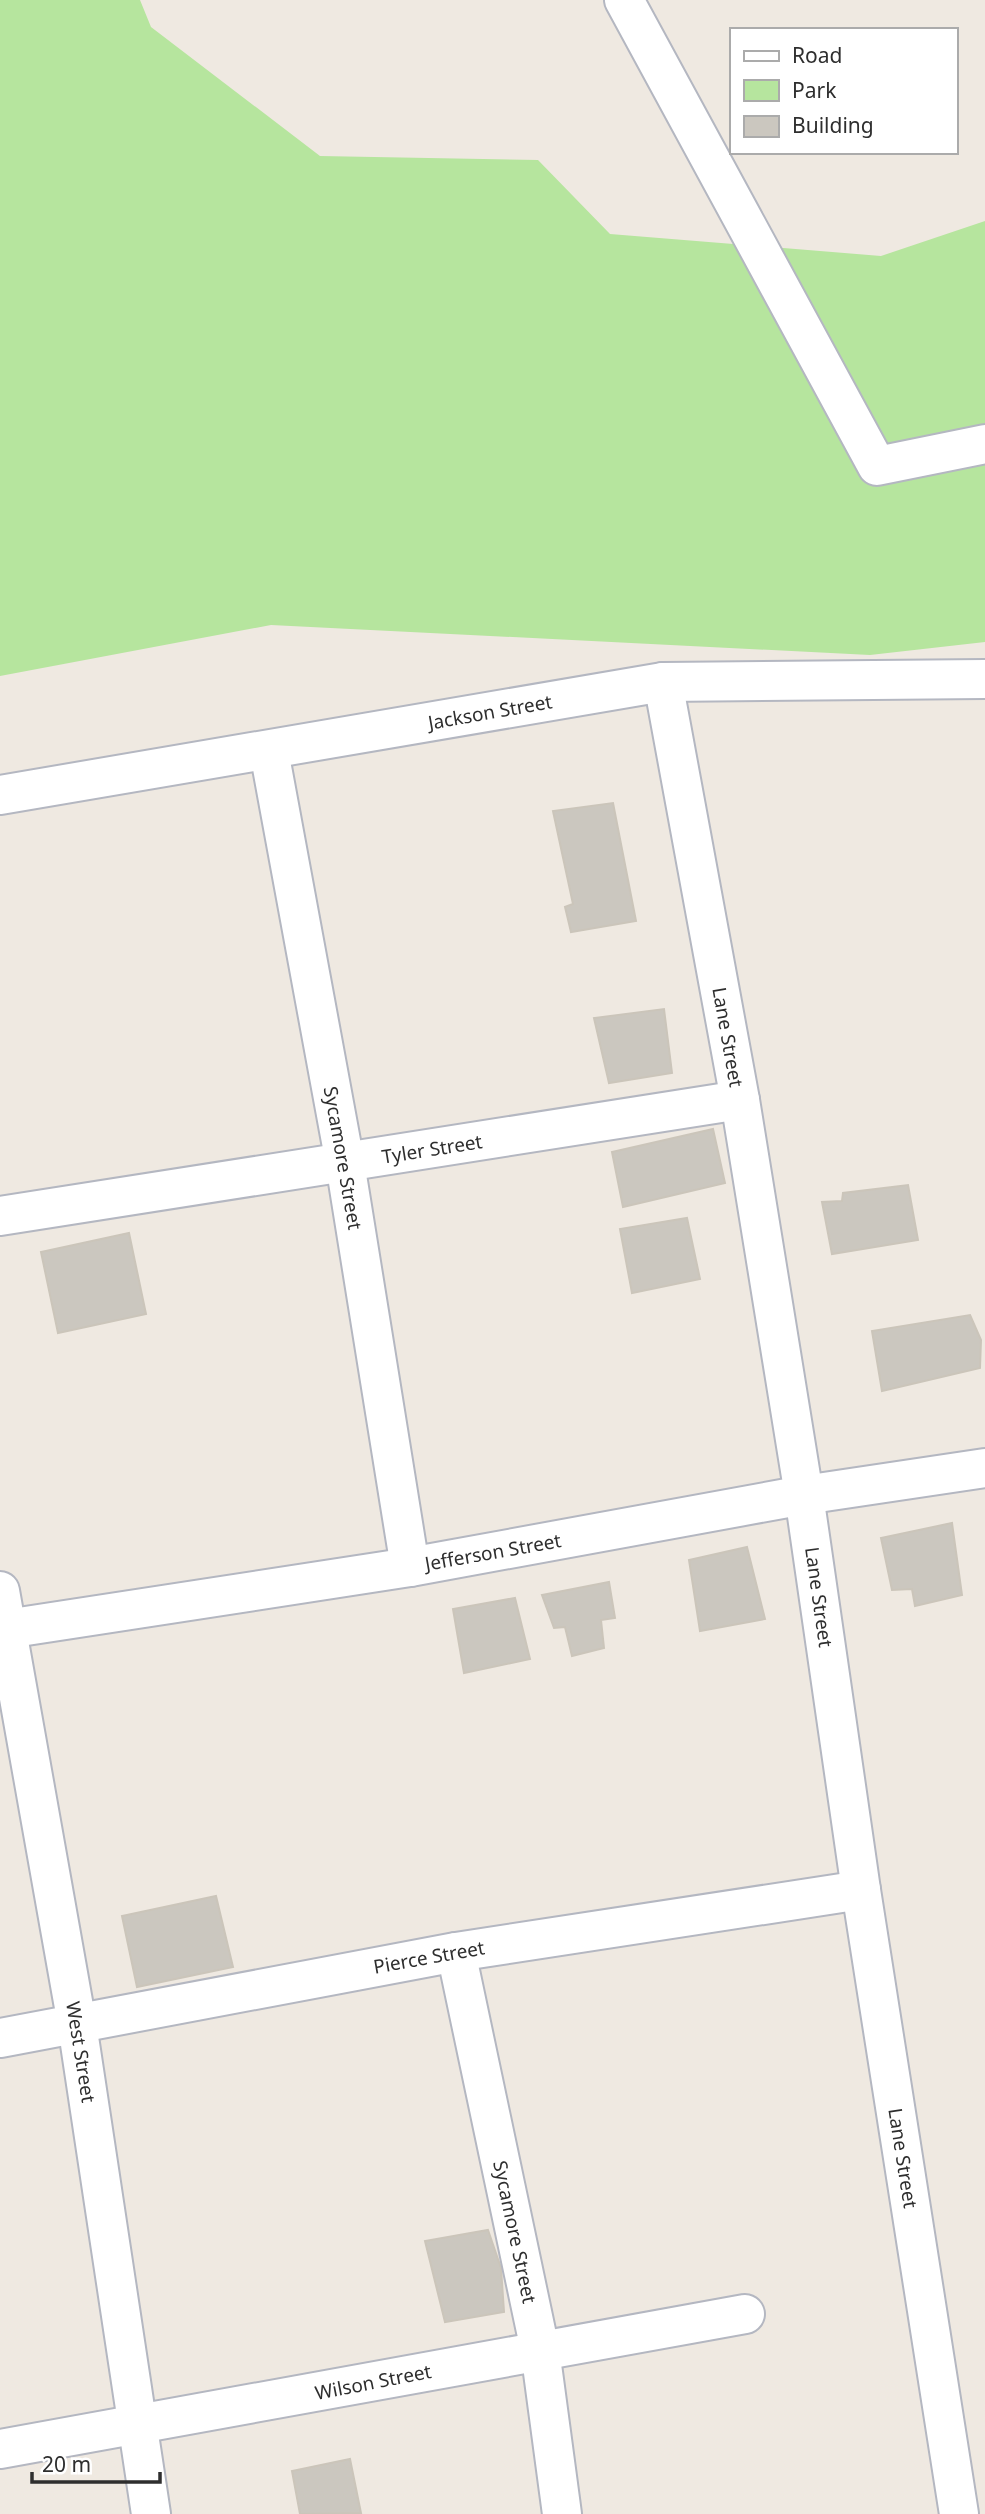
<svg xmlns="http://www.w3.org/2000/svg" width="985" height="2514" font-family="'Noto Sans',sans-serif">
<rect width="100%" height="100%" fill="#efe9e1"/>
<polygon fill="#b6e59e" points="0,0 140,0 151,27 320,156 538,160 610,234 881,256 985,221 985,642 870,655 271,625 0,676"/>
<g fill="#cbc7bf" stroke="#cbc5ba" stroke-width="2">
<polygon points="613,803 636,921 571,932 565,907 573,904 553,811"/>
<polygon points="664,1009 672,1073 609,1083 594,1018"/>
<polygon points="713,1129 725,1183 623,1207 612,1152"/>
<polygon points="908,1185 918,1240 832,1254 822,1202 842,1201 843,1193"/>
<polygon points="687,1218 700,1279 632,1293 620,1229"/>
<polygon points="129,1233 146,1314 58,1333 41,1252"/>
<polygon points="970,1315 981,1340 980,1368 882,1391 872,1331"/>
<polygon points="952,1523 962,1595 915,1606 912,1589 892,1590 881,1538"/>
<polygon points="747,1547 765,1619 700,1631 689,1560"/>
<polygon points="609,1582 615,1618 601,1620 604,1648 572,1656 565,1627 554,1628 542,1595"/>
<polygon points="515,1598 530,1659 464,1673 453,1609"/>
<polygon points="216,1896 233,1967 137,1987 122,1916"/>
<polygon points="488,2230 501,2268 504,2312 445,2322 425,2241"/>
<polygon points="350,2459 361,2513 300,2514 292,2471"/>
</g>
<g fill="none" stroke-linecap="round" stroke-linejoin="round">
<defs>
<g id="minor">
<polyline points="624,0 877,466 985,444"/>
<polyline points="663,682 740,1100 804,1495 861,1890 959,2514"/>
<polyline points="269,751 345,1163 410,1567"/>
<polyline points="0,795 663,682 985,679"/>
<polyline points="0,1216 740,1100"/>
<polyline points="0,1591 77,2024 151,2514"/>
<polyline points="0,1630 410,1567 804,1495 985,1468"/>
<polyline points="456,1952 540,2350 562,2514"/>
<polyline points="0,2038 456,1952 861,1890"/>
<polyline points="0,2449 745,2314"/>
</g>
</defs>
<use href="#minor" stroke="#b4b7c1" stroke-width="42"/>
<use href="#minor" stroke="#fff" stroke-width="38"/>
</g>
<g text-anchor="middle" stroke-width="5" stroke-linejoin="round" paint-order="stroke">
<g font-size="19" fill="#2e2e2e" stroke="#fff">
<text transform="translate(490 712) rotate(-10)" y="7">Jackson Street</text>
<text transform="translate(728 1037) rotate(80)" y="7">Lane Street</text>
<text transform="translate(432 1149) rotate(-9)" y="7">Tyler Street</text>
<text transform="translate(343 1158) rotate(80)" y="7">Sycamore Street</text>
<text transform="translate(493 1552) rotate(-10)" y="7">Jefferson Street</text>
<text transform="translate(819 1597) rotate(82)" y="7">Lane Street</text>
<text transform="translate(429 1957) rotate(-10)" y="7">Pierce Street</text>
<text transform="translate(81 2052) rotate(81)" y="7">West Street</text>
<text transform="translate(903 2158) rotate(81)" y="7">Lane Street</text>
<text transform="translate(515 2232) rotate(78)" y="7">Sycamore Street</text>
<text transform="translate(373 2382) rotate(-11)" y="7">Wilson Street</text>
</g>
</g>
<rect x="730" y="28" width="228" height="126" fill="#ffffff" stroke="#ababab" stroke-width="2"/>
<rect x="744" y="51" width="35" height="10" fill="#ffffff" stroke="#ababab" stroke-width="2"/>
<text x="792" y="63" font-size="21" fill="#2e2e2e">Road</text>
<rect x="744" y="80" width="35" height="21" fill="#b6e59e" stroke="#ababab" stroke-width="2"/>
<text x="792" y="98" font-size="21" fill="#2e2e2e">Park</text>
<rect x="744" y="116" width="35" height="21" fill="#cbc7bf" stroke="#ababab" stroke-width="2"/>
<text x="792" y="133" font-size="21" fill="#2e2e2e">Building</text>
<path d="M32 2472v10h128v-10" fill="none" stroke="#2e2e2e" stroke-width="3.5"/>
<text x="42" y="2472" font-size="21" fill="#2e2e2e" stroke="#ffffff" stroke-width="5" paint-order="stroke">20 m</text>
</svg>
